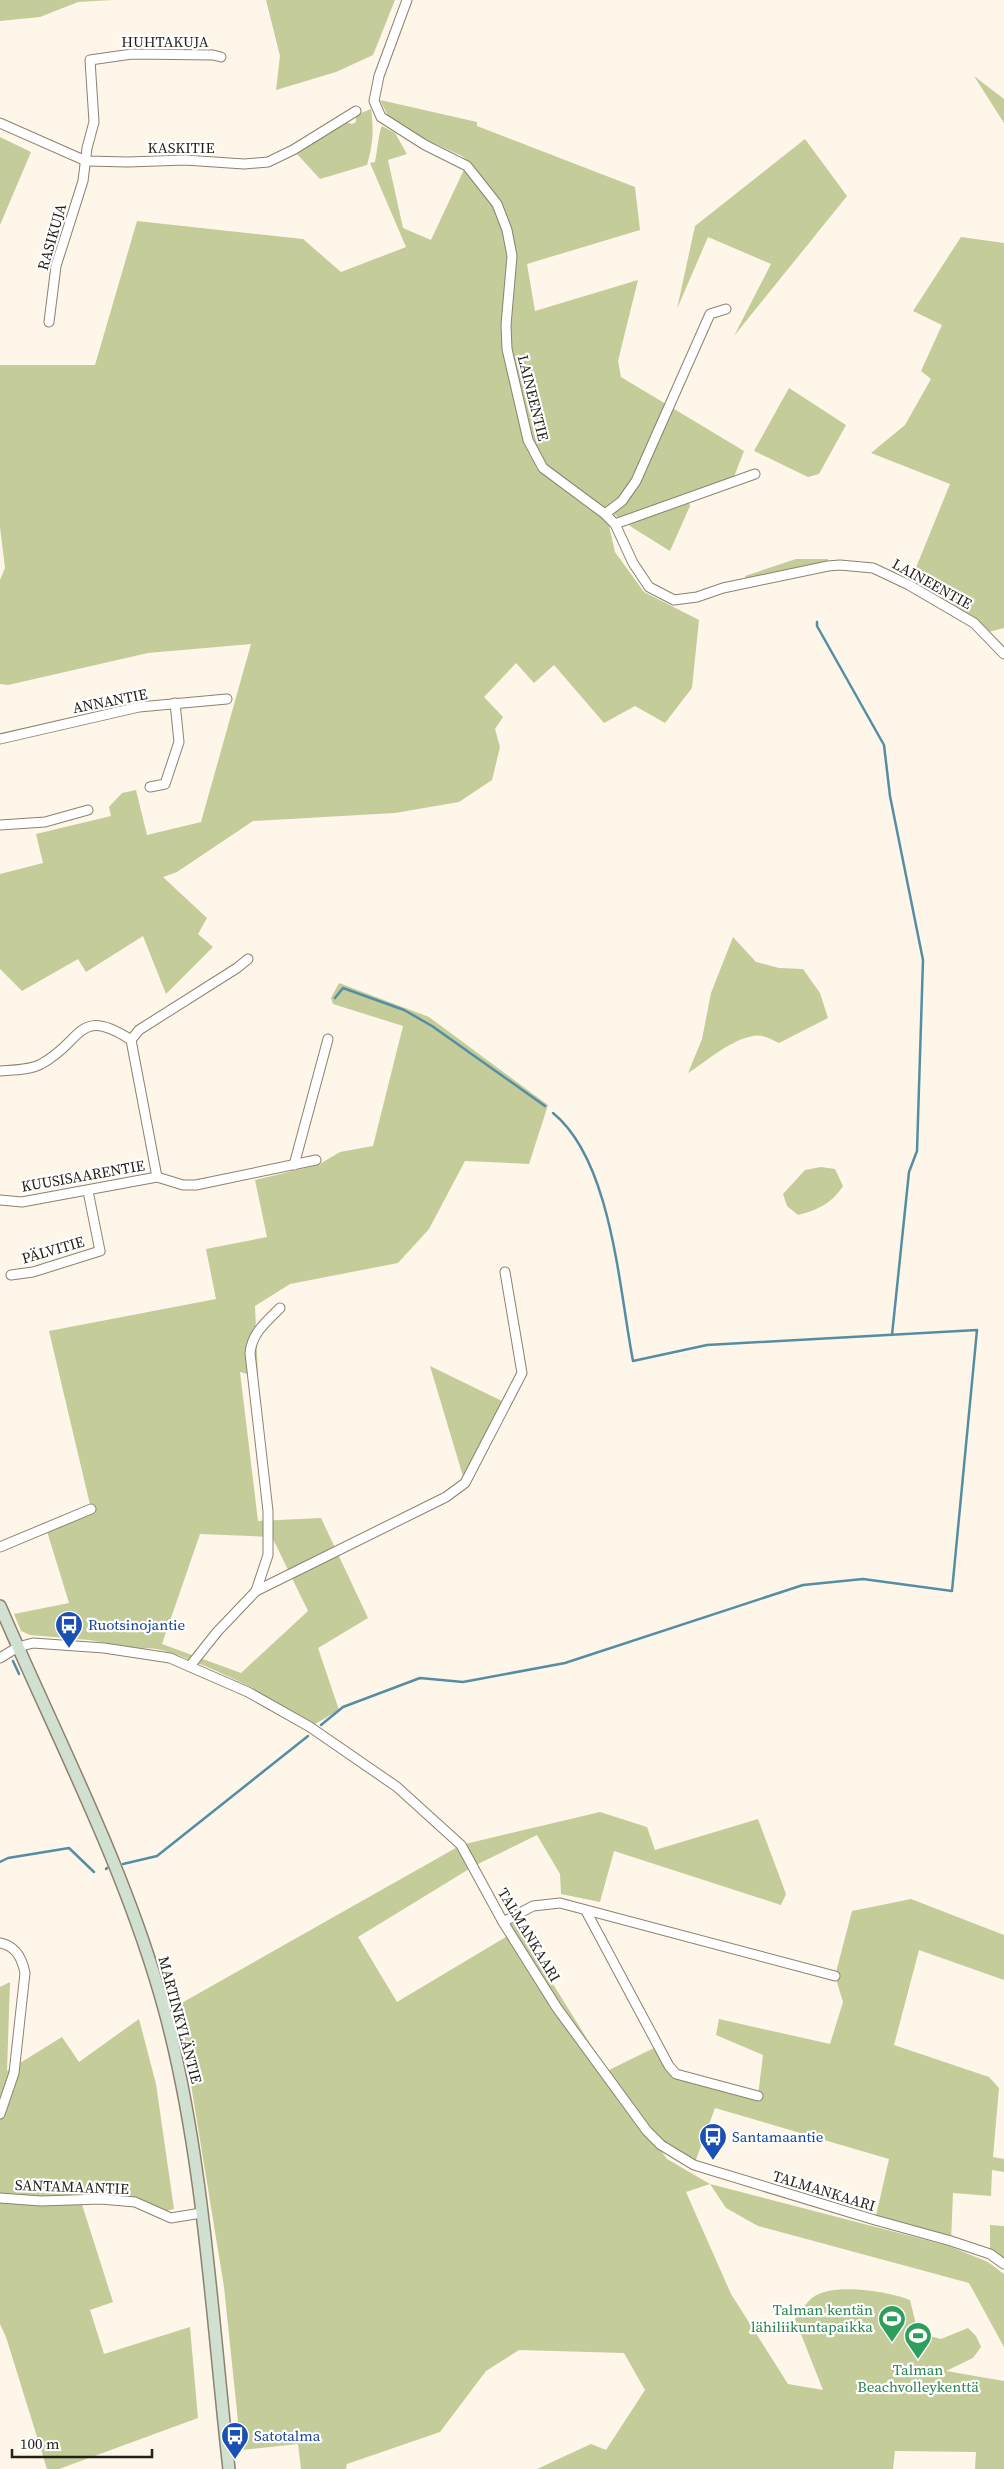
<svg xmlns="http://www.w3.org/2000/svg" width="1004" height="2469" font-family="'Source Serif 4',serif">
<rect width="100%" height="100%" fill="#fef6e9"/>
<g fill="#c4cc9a" fill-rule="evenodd">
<polygon points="0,0 112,0 78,2 40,17 0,21"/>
<polygon points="266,0 395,0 373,55 336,72 276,90 280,56"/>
<polygon points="974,76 1004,99 1004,123"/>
<path d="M380 100 477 122V126L635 187 640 230 527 264 535 311 638 280 618 361 621 377 744 451 732 482 687 495 690 506 670 551 633 528 605 508 615 552 644 592 699 620 692 688 665 723 635 706 604 723 554 665 534 683 516 663 484 697 503 717 495 729 500 747 492 780 459 802 395 813 253 821 177 872 163 877 207 918 198 934 213 947 166 994 143 936 86 972 78 959 22 991 0 969V874L43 863 36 834 111 816 109 807 122 793 136 790 147 835 201 822 251 644 148 653 8 685 0 684V580L5 568 0 527V365H95L137 221 303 239 341 272 406 247 370 163 375 162C377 154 379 130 382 126L395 133 407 154 388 160 403 228 431 240 468 161 462 156 405 130 388 116Z"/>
<path d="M371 109C374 130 373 145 367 165L320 179 297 154 345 122 352 124 356 122V115Z"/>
<polygon points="0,137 31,152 0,225"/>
<polygon points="805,139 847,196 734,336 771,264 708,237 677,309 695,226"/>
<polygon points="961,237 1004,243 1004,628 985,633 909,585 950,484 871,453 905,425 931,379 921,371 942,325 913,311"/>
<polygon points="789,388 846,425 819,474 808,477 754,451"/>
<polygon points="796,559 828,559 828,566 747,585 745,576"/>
<path d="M733 937 756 962 779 968 803 969 820 993 828 1018 779 1043C771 1039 762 1034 753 1036 730 1040 707 1061 688 1073L702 1039 711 993Z"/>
<path d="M339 983 429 1017 548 1105 529 1164 465 1161 429 1229 398 1263 290 1284 255 1306 258 1377 240 1372 258 1521 321 1518 368 1618 318 1648 339 1710 310 1727 248 1692 253 1688C230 1678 163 1643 142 1649L89 1640 30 1635 21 1631 14 1614 69 1603 46 1528 91 1509 49 1331 216 1299 206 1249 267 1237 255 1180 318 1165 340 1152 373 1146 403 1026 333 1004 331 998ZM200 1534 272 1537 308 1611 241 1673 162 1644Z"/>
<path d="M821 1167 835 1169 843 1186C832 1203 818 1210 798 1215L787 1206 783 1194 805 1170Z"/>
<polygon points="430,1366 506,1403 465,1483"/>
<path d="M600 1812 647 1827 655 1850 758 1819 786 1894 781 1905 614 1851 600 1902 561 1894 560 1874 537 1835 474 1866 358 1937 397 2002 511 1934 503 1922 512 1918 607 2071 658 2046 677 2074 758 2096 763 2055 716 2035 719 2019 830 2044 843 2002 835 1976 852 1911 911 1899 1004 1935V1980L919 1950 894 2045 989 2077 999 2088 993 2157 1004 2159V2172L992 2170 991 2196 953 2193 951 2241 875 2220 889 2159 715 2108 694 2165 649 2135 667 2159 710 2184 949 2246 988 2262 1004 2274V2347L969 2283 758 2226 726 2208 710 2184 686 2192 731 2294 788 2384 823 2390 795 2319C800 2312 806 2303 812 2298 831 2282 888 2291 910 2300L918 2333 941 2339 968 2328 976 2336 981 2347 973 2358 946 2371 1004 2381V2469H975L976 2452 895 2451 893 2469H537L591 2444 606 2450 645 2390 624 2353 519 2350 486 2371 440 2432 347 2464 346 2469H301L298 2444 241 2450 224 2287 178 2005 461 1845Z"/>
<polygon points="10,1982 7,2071 62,2037 79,2062 139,2019 156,2084 174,2209 166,2211 135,2197 79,2195 113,2302 90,2310 104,2354 190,2327 198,2418 59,2469 47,2469 6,2337 0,2324 0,1987"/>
<polygon points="990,2225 1004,2226 1004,2264 990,2254"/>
</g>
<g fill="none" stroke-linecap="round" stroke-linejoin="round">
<g stroke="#558ea4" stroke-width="2.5">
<polyline points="817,622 817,626 884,745 890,796 923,960 917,1151 909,1172 892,1335"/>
<polyline points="335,998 343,988 404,1010 432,1026 545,1106"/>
<polyline points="13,1661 19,1674"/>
<path d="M321 1725 343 1707 420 1678 463 1682 565 1663 803 1585 863 1579 952 1591 977 1330 707 1345 633 1361C619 1289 612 1161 553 1113"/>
<polyline points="0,1862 8,1858 69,1848 94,1872"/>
<polyline points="123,1864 157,1856 308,1736"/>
<polyline points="106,1869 107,1868"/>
</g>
<defs>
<g id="street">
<polyline points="407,0 379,76 374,101 381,117 425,145 467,166 497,204 507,230 512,256 506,325 507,349 528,440 543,468 605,514 615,524 633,563 649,587 674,600 697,597 723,588 828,566 840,565 873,568 909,585 974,623 1004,654"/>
<polyline points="0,123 86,161 128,162 185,160 244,164 268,162 293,150 356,111"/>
<polyline points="49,322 56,266 83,181 87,148 94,122 90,60 132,54 213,55 221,57"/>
<polyline points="605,514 622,501 636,481 710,314 726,309"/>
<polyline points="615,524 755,474"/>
<polyline points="0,739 139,707 227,699"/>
<polyline points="150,787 165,784 179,742 175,703"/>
<polyline points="0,825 45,822 88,810"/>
<path d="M0 1071C12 1070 31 1070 41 1064 83 1042 77 1005 131 1040"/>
<polyline points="294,1165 328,1039"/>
<polyline points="157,1177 131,1040 139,1030 237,968 248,959"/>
<polyline points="0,1200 22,1202 157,1177 183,1185 196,1185 316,1160"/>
<polyline points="11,1275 33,1272 100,1251 88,1191"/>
<polyline points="0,1547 91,1509"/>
<path d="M256 1591 268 1555V1511L250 1353C252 1333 266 1322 280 1308"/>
<polyline points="0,1658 18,1647 33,1643 104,1648 170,1658 248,1692 310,1727 397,1787 461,1845 503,1922 557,2008 647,2131 661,2145 694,2165 875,2220 951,2241 990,2254 1004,2264"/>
<polyline points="190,1666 217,1632 256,1591 446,1497 465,1483 522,1373 505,1272"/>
<polyline points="586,1911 669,2066 676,2074 758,2096"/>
<polyline points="503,1922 533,1906 560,1903 835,1976"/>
<path d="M0 1943C16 1946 22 1958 25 1973L14 2073 0 2114"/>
<polyline points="0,2198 41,2201 101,2199 135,2202 171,2218 201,2213"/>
</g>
<path id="secondary" d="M0 1606C58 1741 127 1871 165 2012 204 2157 212 2320 229 2469"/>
</defs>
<use href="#street" stroke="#8e816e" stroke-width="11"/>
<use href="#secondary" stroke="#8e816e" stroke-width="14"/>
<use href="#street" stroke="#fff" stroke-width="9"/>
<use href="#secondary" stroke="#d0e1d1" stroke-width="11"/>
</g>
<defs>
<symbol id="bus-pin" viewBox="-11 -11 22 30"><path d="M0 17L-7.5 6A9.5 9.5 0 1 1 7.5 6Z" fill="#1a4fb4" stroke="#fff"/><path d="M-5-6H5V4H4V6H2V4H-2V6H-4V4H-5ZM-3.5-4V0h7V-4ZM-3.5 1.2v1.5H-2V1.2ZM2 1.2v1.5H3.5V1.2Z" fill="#fff"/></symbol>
<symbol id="stadium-pin" viewBox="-11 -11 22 30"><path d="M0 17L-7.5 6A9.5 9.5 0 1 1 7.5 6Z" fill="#2e9e5b" stroke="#fff"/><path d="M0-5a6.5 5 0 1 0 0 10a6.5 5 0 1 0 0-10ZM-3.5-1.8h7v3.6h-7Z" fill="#fff"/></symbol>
</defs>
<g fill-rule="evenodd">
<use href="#bus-pin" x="53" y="1609" width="32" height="43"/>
<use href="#bus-pin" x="697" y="2121" width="32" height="43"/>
<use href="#stadium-pin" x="876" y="2303" width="32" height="43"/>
<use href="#stadium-pin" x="902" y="2320" width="32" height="43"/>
<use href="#bus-pin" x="219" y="2420" width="32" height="43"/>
</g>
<g text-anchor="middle" stroke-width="4.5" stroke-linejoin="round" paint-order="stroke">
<g font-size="15" fill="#241f17" stroke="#fff">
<text x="165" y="47">HUHTAKUJA</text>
<text x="181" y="153">KASKITIE</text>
<text transform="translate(52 237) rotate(-74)" y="5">RASIKUJA</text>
<text transform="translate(533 398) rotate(76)" y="5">LAINEENTIE</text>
<text transform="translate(932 584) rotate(29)" y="5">LAINEENTIE</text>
<text transform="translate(110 701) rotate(-11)" y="5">ANNANTIE</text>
<text transform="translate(83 1176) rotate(-10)" y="5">KUUSISAARENTIE</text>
<text transform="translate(53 1250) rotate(-16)" y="5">PÄLVITIE</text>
<text transform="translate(529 1935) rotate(59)" y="5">TALMANKAARI</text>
<text transform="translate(180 2020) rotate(75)" y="5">MARTINKYLÄNTIE</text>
<text transform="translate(72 2187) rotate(2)" y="5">SANTAMAANTIE</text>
<text transform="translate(824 2191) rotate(17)" y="5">TALMANKAARI</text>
</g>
<g font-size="15" fill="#164399" stroke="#fff" text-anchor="start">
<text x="88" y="1630">Ruotsinojantie</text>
<text x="732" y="2142">Santamaantie</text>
<text x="254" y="2441">Satotalma</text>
</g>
<g font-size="15" fill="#27864d" stroke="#fff" text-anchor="end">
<text x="873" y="2315">Talman kentän<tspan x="873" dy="17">lähiliikuntapaikka</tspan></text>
<text x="918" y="2375" text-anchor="middle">Talman<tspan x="918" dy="17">Beachvolleykenttä</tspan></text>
</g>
</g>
<path d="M12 2449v8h140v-8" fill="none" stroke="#241f17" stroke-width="2.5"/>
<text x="20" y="2449" font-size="15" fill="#241f17" stroke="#ffffff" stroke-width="4" paint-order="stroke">100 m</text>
</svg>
